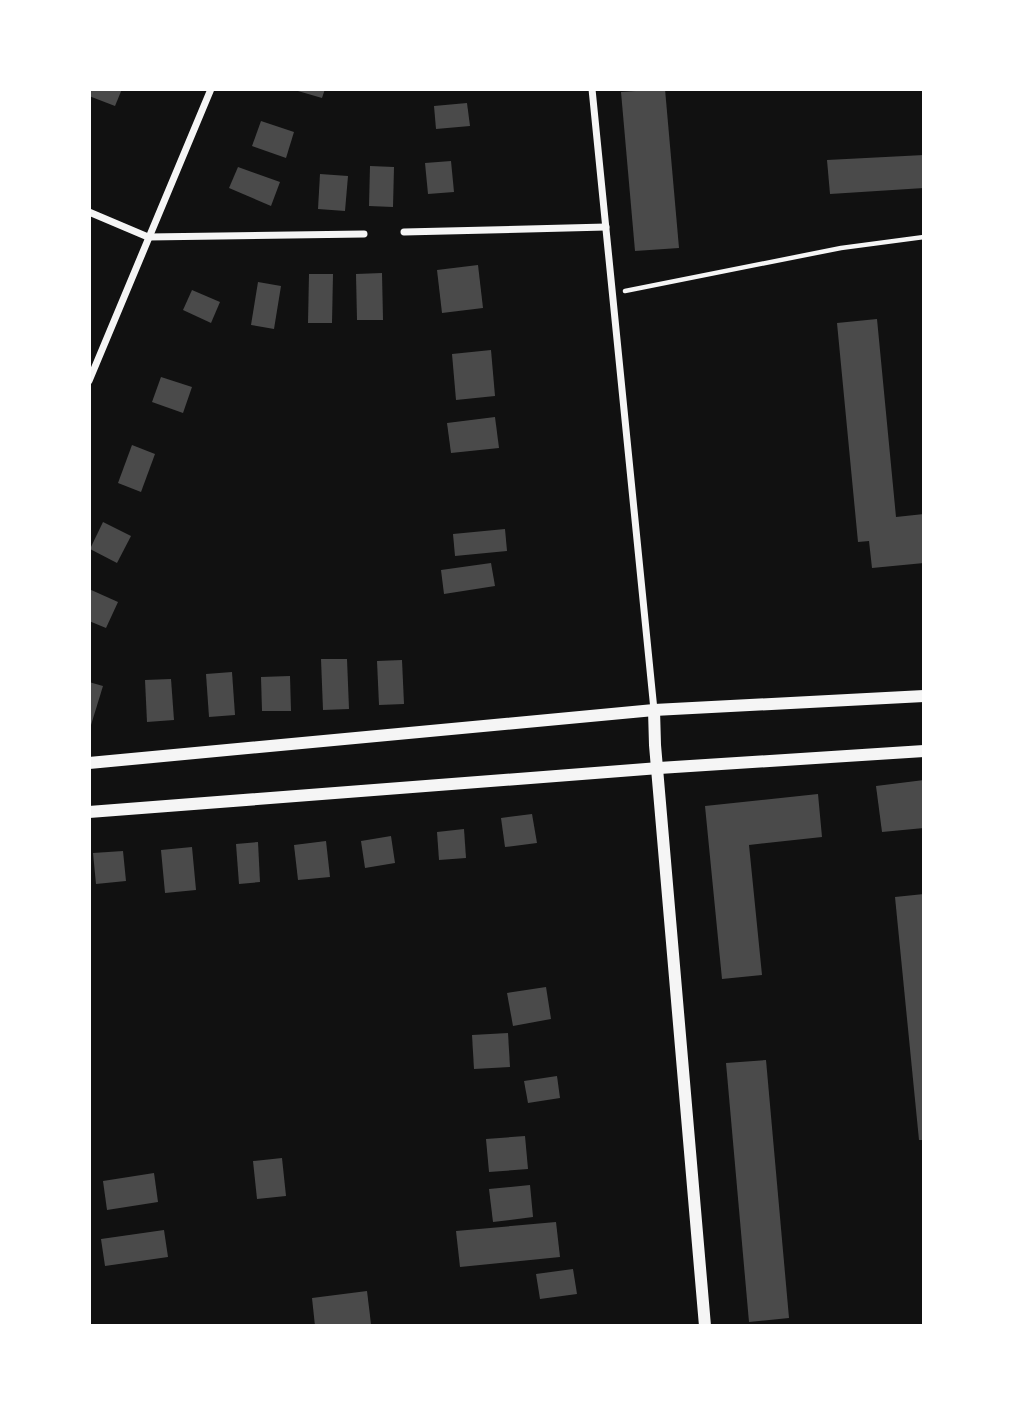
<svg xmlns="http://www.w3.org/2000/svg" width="1013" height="1415" font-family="Commissioner,sans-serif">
<rect width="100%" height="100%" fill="#111"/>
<g fill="#4a4a4a">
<polygon points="89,89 122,89 115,106 89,96"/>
<polygon points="291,89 325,89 322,98"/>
<polygon points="665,89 679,248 635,251 621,92"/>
<polygon points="467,103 470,126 436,129 434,106"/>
<polygon points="261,121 294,132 286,158 252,146"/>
<polygon points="924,155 924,188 830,194 827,160"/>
<polygon points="451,161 454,192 428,194 425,163"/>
<polygon points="370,166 394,167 393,207 369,206"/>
<polygon points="238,167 280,182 271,206 229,188"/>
<polygon points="320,174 348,176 345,211 318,209"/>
<polygon points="478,265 483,308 442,313 437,270"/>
<polygon points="382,273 383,320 357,320 356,274"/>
<polygon points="309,274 333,274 332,323 308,323"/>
<polygon points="258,282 281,286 274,329 251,325"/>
<polygon points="192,290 220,302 211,323 183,310"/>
<polygon points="877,319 896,517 924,514 924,563 872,568 869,541 858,542 837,323"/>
<polygon points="491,350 495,396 456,400 452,354"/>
<polygon points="161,377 192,387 183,413 152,402"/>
<polygon points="495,417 499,448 451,453 447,423"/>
<polygon points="132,445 155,454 141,492 118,483"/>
<polygon points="103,522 131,536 117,563 90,549"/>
<polygon points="505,529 507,551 455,556 453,534"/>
<polygon points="491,563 495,586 444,594 441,570"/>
<polygon points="89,589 118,602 106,628 89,621"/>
<polygon points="321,659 347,659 349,709 323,710"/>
<polygon points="402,660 404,704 379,705 377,661"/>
<polygon points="232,672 235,715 209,717 206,674"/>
<polygon points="290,676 291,711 262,711 261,677"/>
<polygon points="171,679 174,720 147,722 145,680"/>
<polygon points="89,682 103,686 91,725 89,724"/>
<polygon points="924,780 924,828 882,832 876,786"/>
<polygon points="818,794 822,837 749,845 762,975 722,979 705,806"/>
<polygon points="532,814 537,843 505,847 501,818"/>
<polygon points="464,829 466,858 439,860 437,832"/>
<polygon points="391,836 395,863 365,868 361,841"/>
<polygon points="326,841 330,877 298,880 294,845"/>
<polygon points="258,842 260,882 239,884 236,844"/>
<polygon points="192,847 196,890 165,893 161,850"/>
<polygon points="123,851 126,881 96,884 93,853"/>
<polygon points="924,894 924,1140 919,1140 895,897"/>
<polygon points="546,987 551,1019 513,1026 507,993"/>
<polygon points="508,1033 510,1067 474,1069 472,1035"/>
<polygon points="766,1060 789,1318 749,1322 726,1063"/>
<polygon points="557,1076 560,1098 528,1103 524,1081"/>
<polygon points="525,1136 528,1169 489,1172 486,1139"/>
<polygon points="282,1158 286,1196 257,1199 253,1161"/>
<polygon points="154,1173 158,1202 107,1210 103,1181"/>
<polygon points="530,1185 533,1217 493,1222 489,1189"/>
<polygon points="556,1222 560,1257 460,1267 456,1231"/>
<polygon points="164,1230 168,1257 105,1266 101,1239"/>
<polygon points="573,1269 577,1294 540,1299 536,1274"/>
<polygon points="367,1291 371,1324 315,1326 312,1298"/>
</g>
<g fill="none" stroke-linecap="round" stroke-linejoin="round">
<polyline stroke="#f5f5f5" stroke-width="4.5" points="625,291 841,248 924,237"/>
<g stroke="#f5f5f5" stroke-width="7">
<polyline points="592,89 654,710"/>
<polyline points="89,212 148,237 364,234"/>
<polyline points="404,232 606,227"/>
<polyline points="89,381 211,89"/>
</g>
<g stroke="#f5f5f5" stroke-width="12">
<polyline points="654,710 655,745 705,1326"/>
<polyline points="89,763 654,710 924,696"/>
<polyline points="89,812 659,768 924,751"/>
</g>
</g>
<rect width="1013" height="1415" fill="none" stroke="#ffffff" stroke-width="182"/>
</svg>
